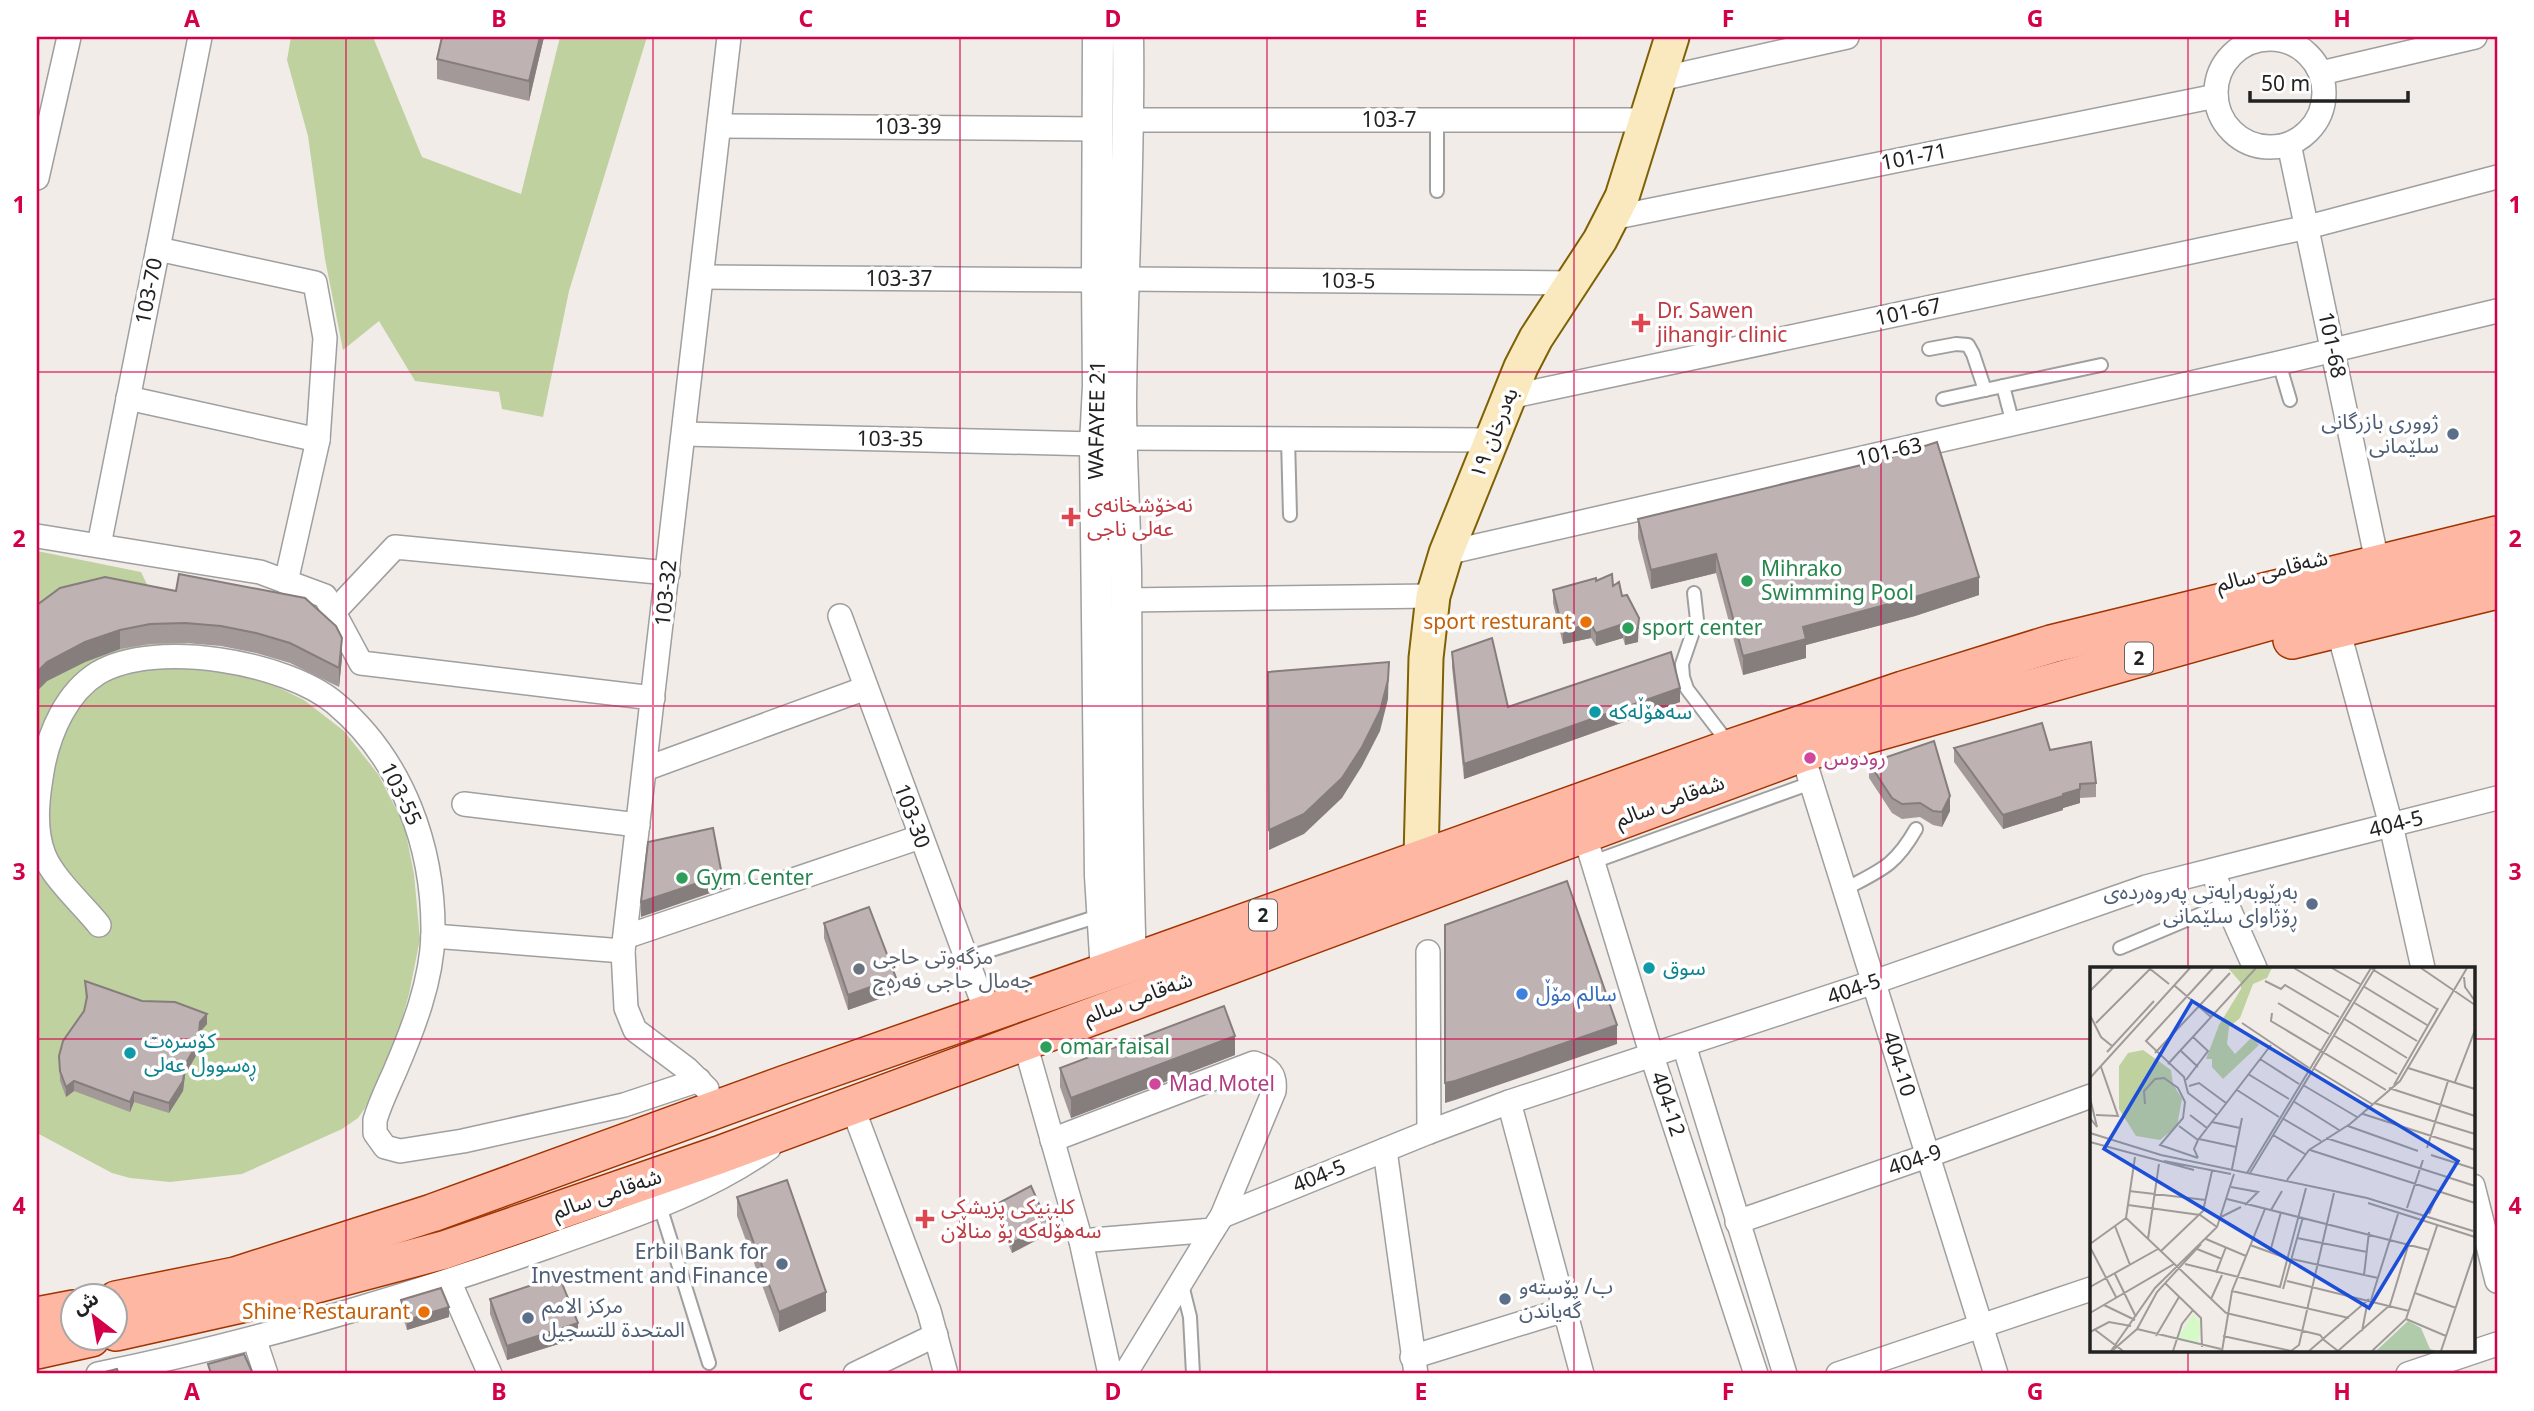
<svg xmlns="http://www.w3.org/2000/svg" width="2534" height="1411" font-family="'Noto Sans','Noto Sans Arabic',sans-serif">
<rect width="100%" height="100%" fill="#f2ece9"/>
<g fill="#bfd19e">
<polygon points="291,37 373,37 422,157 521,194 560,37 647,37 569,291 543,417 502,409 499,392 415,381 379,321 343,350 325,259 308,136 287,60"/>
<polygon points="37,551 141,572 168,627 213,667 259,678 304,700 344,731 378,774 404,824 414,874 420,939 409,994 394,1048 365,1108 358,1118 342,1129 242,1174 170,1182 130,1178 112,1173 37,1133"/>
</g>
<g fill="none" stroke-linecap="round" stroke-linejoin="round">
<defs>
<g id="service">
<polyline points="1437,120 1437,191"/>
<polyline points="1929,349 1956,344 1968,345 1973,354 1985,390"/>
<polyline points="2279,363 2290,400"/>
<polyline points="2003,386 2013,424"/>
<polyline points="1943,399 2101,365"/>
<polyline points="1288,439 1290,515"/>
<polyline points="1694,593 1697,620 1682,664 1683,677 1687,689 1729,744"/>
<polyline points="1593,862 1811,783"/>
<path d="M1845 889C1881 870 1895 866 1916 829"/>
<polyline points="2120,948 2227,903"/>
<polyline points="966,958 1102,915"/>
<polyline points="660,1206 709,1363"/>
<polyline points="1181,1281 1190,1317 1193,1374"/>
</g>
<g id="minor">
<circle cx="2270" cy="93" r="54"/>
<polyline points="2321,73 2475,37"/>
<polyline points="1660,79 1847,37"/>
<polyline points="1129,120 1648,120"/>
<polyline points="719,126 1097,129"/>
<polyline points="2289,144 2374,547"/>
<polyline points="37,178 69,37"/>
<polyline points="1612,218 2216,96"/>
<polyline points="158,249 315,283 325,338 318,440 286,582"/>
<polyline points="702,277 1097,280"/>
<polyline points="1125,279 1571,283"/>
<polyline points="1509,397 2308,227 2497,177"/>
<polyline points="128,398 318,440"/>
<polyline points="684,434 1095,444"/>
<polyline points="1122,438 1491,440"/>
<polyline points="37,536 260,572 325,596 361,663 653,698"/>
<polyline points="99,545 200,37"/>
<polyline points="1446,553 2279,363 2497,311"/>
<polyline points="1126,600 1433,596"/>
<polyline points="333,613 395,547 668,573"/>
<polyline points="840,616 987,1014"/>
<polyline points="2338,629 2391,825 2423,968"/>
<polyline points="1802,753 1996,1374"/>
<polyline points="645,769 866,688"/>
<polyline points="464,804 638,825"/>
<polyline points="1584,833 1652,1056 1756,1374"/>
<polyline points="2212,871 2255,968"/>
<path d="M99 925C83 905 53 878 44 855 33 827 38 794 43 766 50 731 67 692 98 673 155 639 286 662 335 703 403 760 434 847 433 934 432 981 413 1029 395 1071 388 1087 380 1103 375 1120V1133L385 1147 400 1151 463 1141 624 1105 699 1080"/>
<polyline points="433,936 623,951"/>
<polyline points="625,937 920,837"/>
<polyline points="1428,952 1429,1132"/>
<polyline points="1024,1040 1081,1241 1110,1374"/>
<polyline points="1684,1045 1785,1374"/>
<polyline points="707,1089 687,1069 635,1030 626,1008 623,951 729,37"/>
<polyline points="1509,1102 1582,1374"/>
<polyline points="852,1106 929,1311 946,1374"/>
<path d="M1052 1140 1254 1063C1269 1068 1276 1074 1274 1091L1222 1216 1213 1230 1081 1241"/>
<polyline points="1385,1150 1416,1374"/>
<polyline points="2473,1186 2497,1281"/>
<polyline points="1222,1216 1429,1132 1509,1102 1874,982 2146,887 2497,798"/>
<polyline points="1737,1222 1927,1156 2091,1096"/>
<polyline points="449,1281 490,1374"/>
<polyline points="254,1338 266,1374"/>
<polyline points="1412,1357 1564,1310"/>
<path d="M98 1374C251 1343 400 1299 547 1247 624 1219 701 1196 769 1148"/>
<polyline points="855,1374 936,1335"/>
<polyline points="1125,1374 1213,1230"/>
<polyline points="1838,1374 2091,1289"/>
<polyline points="2408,1374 2497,1344"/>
</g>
<g id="tertiary">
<polyline points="1098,37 1097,280 1098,386 1095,444 1100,876 1106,972"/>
<path d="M1128 37C1130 159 1122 280 1121 402 1121 458 1125 515 1126 571 1127 702 1126 832 1131 963"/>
</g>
<polyline id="secondary" points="1421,858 1426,658 1433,596 1446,553 1521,367 1536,338 1600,240 1622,197 1672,37"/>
<g id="primary">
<polyline points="2292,640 2497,590"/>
<polyline points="116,1300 235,1276 432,1213 786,1084 1106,972 1731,748 1903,690 2051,644 2497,535"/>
<polyline points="37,1316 74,1309"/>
<polyline points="116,1332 241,1304 444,1250 719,1155 1802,753 2342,601 2497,563"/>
<polyline points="37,1350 91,1338"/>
</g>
</defs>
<use href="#service" stroke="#9f9f9f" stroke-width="16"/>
<use href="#minor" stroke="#9f9f9f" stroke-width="26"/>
<use href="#tertiary" stroke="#9f9f9f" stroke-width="33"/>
<use href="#secondary" stroke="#7e6104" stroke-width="37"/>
<use href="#primary" stroke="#a03400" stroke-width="40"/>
<use href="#service" stroke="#fff" stroke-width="12"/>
<use href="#minor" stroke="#fff" stroke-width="23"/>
<use href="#tertiary" stroke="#fff" stroke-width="30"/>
<use href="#secondary" stroke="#fae9be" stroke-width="33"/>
<use href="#primary" stroke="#fdb7a3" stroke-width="37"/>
</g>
<g fill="#a49999">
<polygon points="442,37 544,37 529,101 437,79 437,59"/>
<polygon points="1638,519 1979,595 1915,616 1806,645 1806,658 1743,675 1716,573 1651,589 1638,538"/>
<polygon points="105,577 342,658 339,687 290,663 256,653 221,646 185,643 150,644 120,649 85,662 47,681 37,691 37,605"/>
<polygon points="1613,586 1622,596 1638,642 1625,645 1623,638 1596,646 1591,638 1563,644 1553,603 1553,590"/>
<polygon points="1452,652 1508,707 1680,702 1464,779 1452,667"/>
<polygon points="1954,748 2050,750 2096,783 2096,797 2080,798 2080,803 2063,808 2063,810 2003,829 1954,762"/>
<polygon points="1869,763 1950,811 1942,827 1933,825 1920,817 1902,819 1892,813 1869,778"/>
<polygon points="824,923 896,993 848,1010 824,938"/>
<polygon points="85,981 207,1024 200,1032 198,1052 185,1075 183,1091 169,1113 134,1102 130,1112 74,1091 66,1097 60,1081 59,1056 84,1011 86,1001"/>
<polygon points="1235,1055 1071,1118 1060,1087 1060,1068"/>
<polygon points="737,1197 826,1311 779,1332 737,1216"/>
<polygon points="995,1205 1048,1234 1012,1253 995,1214"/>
<polygon points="490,1299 578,1338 507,1360 490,1314"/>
<polygon points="401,1300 449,1317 407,1330 401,1310"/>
</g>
<g fill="#867d7d">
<polygon points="540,37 544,37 529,101 529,81"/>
<polygon points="1716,554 1716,573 1651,589 1651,570"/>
<polygon points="1979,577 1979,595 1915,616 1806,645 1806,658 1743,675 1743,656 1803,627"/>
<polygon points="1639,618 1638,642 1625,645 1625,632"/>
<polygon points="1591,624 1591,638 1563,644 1563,631"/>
<polygon points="1623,624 1623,638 1596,646 1596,633"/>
<polygon points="120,630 120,649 85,662 47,681 37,691 37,672 47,662 85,642"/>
<polygon points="342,638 342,658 339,687 339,668"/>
<polygon points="1389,662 1388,699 1380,731 1362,766 1342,798 1304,834 1269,850 1269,830"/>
<polygon points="1680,688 1680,702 1464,779 1464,764"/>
<polygon points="2080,784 2080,803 2063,808 2063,810 2003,829 2003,815 2063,794"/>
<polygon points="1950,796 1950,811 1942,827 1942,812"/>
<polygon points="722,875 722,889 641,917 641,902"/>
<polygon points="896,978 896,993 848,1010 848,995"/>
<polygon points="207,1014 207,1024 200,1032 198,1052 185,1075 183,1091 169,1113 169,1103 185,1065 200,1022"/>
<polygon points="1617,1025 1617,1044 1455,1100 1445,1103 1445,1083"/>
<polygon points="1235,1036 1235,1055 1071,1118 1071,1098"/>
<polygon points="74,1081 74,1091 66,1097 66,1087"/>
<polygon points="134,1092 134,1102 130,1112 130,1102"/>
<polygon points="1048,1224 1048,1234 1012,1253 1012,1243"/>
<polygon points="826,1292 826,1311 779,1332 779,1312"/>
<polygon points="449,1307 449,1317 407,1330 407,1320"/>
<polygon points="578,1323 578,1338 507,1360 507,1346"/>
</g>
<g fill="#bfb2b2" stroke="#867d7d" stroke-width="2">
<polygon points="442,37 540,37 529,81 437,59"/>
<polygon points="1937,442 1979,577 1915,597 1803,627 1806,639 1743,656 1716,554 1651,570 1638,519 1882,460"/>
<polygon points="179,574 305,598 336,626 342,638 339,668 290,643 256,633 221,626 185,623 150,624 120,630 85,642 47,662 37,672 37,605 60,588 105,577 176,591"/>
<polygon points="1612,574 1613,586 1619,582 1622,596 1627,595 1639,618 1638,628 1625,632 1623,624 1596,633 1591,624 1563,631 1553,590 1596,578 1596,581"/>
<polygon points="1492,638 1508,707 1671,652 1680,688 1464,764 1452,652"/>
<polygon points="1389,662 1388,680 1380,711 1362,747 1342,778 1304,814 1269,830 1268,672"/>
<polygon points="2042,723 2050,750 2091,742 2096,783 2080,784 2080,789 2063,794 2063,796 2003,815 1954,748"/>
<polygon points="1934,741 1950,796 1942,812 1933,811 1920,803 1902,804 1892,798 1869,763"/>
<polygon points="713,828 722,875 641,902 648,842"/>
<polygon points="1567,881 1617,1025 1455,1081 1445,1083 1445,925"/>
<polygon points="869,907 896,978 848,995 824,923"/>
<polygon points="85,981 142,1001 175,1002 207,1014 200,1022 198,1042 185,1065 183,1081 169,1103 134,1092 130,1102 74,1081 66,1087 60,1071 59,1056 63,1041 84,1011 87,997"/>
<polygon points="1224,1006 1235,1036 1071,1098 1060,1068"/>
<polygon points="787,1180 826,1292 779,1312 737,1197"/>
<polygon points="1031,1186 1048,1224 1012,1243 995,1205"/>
<polygon points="559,1276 578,1323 507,1346 490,1299"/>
<polygon points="441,1288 449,1307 407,1320 401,1300"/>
<polygon points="244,1354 253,1374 211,1374 208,1364"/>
<polygon points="117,1369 119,1374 83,1374 92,1372 101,1373"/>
</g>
<path fill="none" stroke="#d40049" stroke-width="2" stroke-opacity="0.55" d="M346 37V1374M653 37V1374M960 37V1374M1267 37V1374M1574 37V1374M1881 37V1374M2188 37V968M37 372H2497M37 706H2497M37 1039H2091M2473 1039H2497M2188 1350V1374"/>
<g fill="#e0444e" stroke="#fff" stroke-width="2.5">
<path d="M1637.5 312.5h7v7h7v7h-7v7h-7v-7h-7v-7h7z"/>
<path d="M1067.5 506.5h7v7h7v7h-7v7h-7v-7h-7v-7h7z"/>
<path d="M921.5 1208.5h7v7h7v7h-7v7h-7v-7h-7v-7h7z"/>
</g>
<g fill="#5c6f8a" stroke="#fff" stroke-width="2.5">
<circle cx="2453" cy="434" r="7"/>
<circle cx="2312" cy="904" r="7"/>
<circle cx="782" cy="1264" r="7"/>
<circle cx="1505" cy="1299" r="7"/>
<circle cx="528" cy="1318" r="7"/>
</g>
<g fill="#2e9e5b" stroke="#fff" stroke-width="2.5">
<circle cx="1747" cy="581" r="7"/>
<circle cx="1628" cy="628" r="7"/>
<circle cx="682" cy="878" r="7"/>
<circle cx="1046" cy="1047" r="7"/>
</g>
<g fill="#e8710a" stroke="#fff" stroke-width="2.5">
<circle cx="1586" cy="622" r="7"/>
<circle cx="424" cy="1312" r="7"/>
</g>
<g fill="#0f9aa8" stroke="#fff" stroke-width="2.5">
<circle cx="1595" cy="712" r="7"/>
<circle cx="1649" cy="968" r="7"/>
<circle cx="130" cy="1053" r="7"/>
</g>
<g fill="#d1479c" stroke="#fff" stroke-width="2.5">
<circle cx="1810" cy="758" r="7"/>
<circle cx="1155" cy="1084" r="7"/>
</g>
<circle fill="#6b7280" stroke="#fff" stroke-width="2.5" cx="859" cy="969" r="7"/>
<circle fill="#3f7fe0" stroke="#fff" stroke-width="2.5" cx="1522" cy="994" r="7"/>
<g text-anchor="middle" stroke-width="7" stroke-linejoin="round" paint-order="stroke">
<g fill="#fff" stroke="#646464" stroke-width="2">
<rect x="2125" y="642.5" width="28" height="31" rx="5"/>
<rect x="1249" y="899.5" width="28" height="31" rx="5"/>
</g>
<g font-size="19" font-weight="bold" fill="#222">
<text x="2139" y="665">2</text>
<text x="1263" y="922">2</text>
</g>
<g font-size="21" fill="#222" stroke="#fff">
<text x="1389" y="127">103-7</text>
<text x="908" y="134">103-39</text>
<text transform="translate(1914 157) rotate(-11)" y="7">101-71</text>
<text x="899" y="286">103-37</text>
<text transform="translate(1348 281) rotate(1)" y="7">103-5</text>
<text transform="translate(149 291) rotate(-79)" y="7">103-70</text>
<text transform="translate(1908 312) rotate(-12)" y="7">101-67</text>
<text transform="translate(2332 345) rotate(78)" y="7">101-68</text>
<text transform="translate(1097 420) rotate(-89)" y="7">WAFAYEE 21</text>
<text transform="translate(1494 433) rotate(-68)" y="7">بەدرخان ١٩</text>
<text transform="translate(890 439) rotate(1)" y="7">103-35</text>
<text transform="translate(1889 452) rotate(-13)" y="7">101-63</text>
<text transform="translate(2272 571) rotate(-14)" y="7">شەقامی سالم</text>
<text transform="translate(666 593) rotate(-84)" y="7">103-32</text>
<text transform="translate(401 794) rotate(64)" y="7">103-55</text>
<text transform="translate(1670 801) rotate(-20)" y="7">شەقامی سالم</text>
<text transform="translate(912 816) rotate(70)" y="7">103-30</text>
<text transform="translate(2396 824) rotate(-14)" y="7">404-5</text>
<text transform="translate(1854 989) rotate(-19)" y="7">404-5</text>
<text transform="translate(1138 998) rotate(-20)" y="7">شەقامی سالم</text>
<text transform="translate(1899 1064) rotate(73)" y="7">404-10</text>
<text transform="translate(1668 1104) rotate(72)" y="7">404-12</text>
<text transform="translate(1915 1160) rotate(-19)" y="7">404-9</text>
<text transform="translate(1319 1176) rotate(-22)" y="7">404-5</text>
<text transform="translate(607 1194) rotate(-19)" y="7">شەقامی سالم</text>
</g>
<g font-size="21" fill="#be3a42" stroke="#fff" text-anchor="start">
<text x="1657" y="318">Dr. Sawen<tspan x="1657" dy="24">jihangir clinic</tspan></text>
<text x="1087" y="512">نەخۆشخانەی<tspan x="1087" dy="24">عەلی ناجی</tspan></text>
<text x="941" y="1214">کلینیکی پزیشکی<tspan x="941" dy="24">سەهۆڵەکە بۆ مناڵان</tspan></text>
</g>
<g font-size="21" fill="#4e5e75" stroke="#fff" text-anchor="end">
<text x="2439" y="429">ژووری بازرگانی<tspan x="2439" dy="24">سلێمانی</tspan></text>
<text x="2298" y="899">بەڕێوبەرایەتی پەروەردەی<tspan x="2298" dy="24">ڕۆژاوای سلێمانی</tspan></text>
<text x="768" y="1259">Erbil Bank for<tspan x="768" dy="24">Investment and Finance</tspan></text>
<text x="1519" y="1294" text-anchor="start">ب/ پۆستەو<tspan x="1519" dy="24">گەیاندن</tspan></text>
<text x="542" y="1313" text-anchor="start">مركز الامم<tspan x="542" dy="24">المتحدة للتسجيل</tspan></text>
</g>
<g font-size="21" fill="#27864d" stroke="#fff" text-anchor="start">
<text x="1761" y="576">Mihrako<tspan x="1761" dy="24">Swimming Pool</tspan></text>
<text x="1642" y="635">sport center</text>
<text x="696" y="885">Gym Center</text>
<text x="1060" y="1054">omar faisal</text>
</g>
<g font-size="21" fill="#c56008" stroke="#fff" text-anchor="end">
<text x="1572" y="629">sport resturant</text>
<text x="410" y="1319">Shine Restaurant</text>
</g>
<g font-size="21" fill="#0d838f" stroke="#fff" text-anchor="start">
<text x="1609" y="719">سەهۆڵەکە</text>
<text x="1663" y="975">سوق</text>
<text x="144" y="1048">کۆسرەت<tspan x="144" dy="24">ڕەسوول عەلی</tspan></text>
</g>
<g font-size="21" fill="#b23c85" stroke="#fff" text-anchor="start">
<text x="1824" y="765">رودوس</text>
<text x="1169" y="1091">Mad Motel</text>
</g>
<g font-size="21" fill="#5b616d" stroke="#fff" text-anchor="start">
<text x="873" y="964">مزگه‌وتی حاجی<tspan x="873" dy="24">جەمال حاجی فەرەج</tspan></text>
</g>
<g font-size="21" fill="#366cbe" stroke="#fff" text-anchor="start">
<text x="1536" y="1001">سالم مۆڵ</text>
</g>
</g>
<g transform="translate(2090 967)">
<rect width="385" height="385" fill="#f2ece9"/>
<path d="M138 1H182L177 11 163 17 150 51 139 60 137 77 145 87 162 70 169 78 133 112 122 100V92H116L129 58 151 22V16ZM53 83 81 103 83 117 92 132 87 159 70 173 46 169 29 142V99L38 86Z" fill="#bfd19e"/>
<path d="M318 354 331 361 340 382 347 384H286Z" fill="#b0cbaa"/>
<path d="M103 347 111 357 108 376 88 371Z" fill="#d5fac7"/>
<path fill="none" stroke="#9f9b99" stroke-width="2" d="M59 1 79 17M123 1 56 74 94 110 98 126 127 148M204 1 260 34M242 1 270 17M331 1 385 38M282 2 347 42M374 10 375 20 385 34M175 14 191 22 195 18 249 50M85 19 121 50M273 19 337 58M0 24 23 1M263 35 327 74M188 36 239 67M182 46 181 54 296 123M0 48 11 70 22 79M253 51 317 91M6 56 60 2M152 56 219 101M243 68 307 107M91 84 108 100M17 85 64 34M65 86 140 6M170 92 209 117M78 97 166 1M223 101 282 137M318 101 385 122M158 107 199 132M0 111 100 1M96 113 118 84 103 70M365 115 385 63M213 118 267 150M304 118 348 41M99 119 109 116 136 136M299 121 385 149M147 123 189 150M0 131 7 160 0 151M203 134 249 163M284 136 385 167M55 137 54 124 65 112 74 111 88 121 95 135 93 151 70 178 108 191M273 147 385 183M6 148 28 149 11 100M100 148 117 161M192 151 231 174M122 155 150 161M89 159 108 173M258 159 328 184M0 166 71 188 277 231 383 264M183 168 215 187M236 171 385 219M109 172 146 180M0 175 104 203M337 181 358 114M220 183 385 236M341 188 385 202M108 191 104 182 108 173 181 78M74 194 141 207M142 202 152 151M157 206 281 1M160 206 285 1M197 213 219 183 260 157 310 114 377 1M141 220 168 225 155 238M39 224 116 233M137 232 339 283M278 236 385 270M38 238 110 248 127 260M317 241 333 193M181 243 192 224M339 247 348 225M131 250 151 240M36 251 136 346M36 251 45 190M25 259 40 298M207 271 277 285M58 272 69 197M116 272 156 289M0 277 36 251M160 278 199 292M0 280 26 330M107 282 132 292M71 284 113 244 122 204M180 285 191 245M202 292 288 311M95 297 190 320 216 221M126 306 136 280M25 307 46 350M274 308 279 265M197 314 319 344M75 316 111 351 112 380M0 320 68 282M193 322 213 250M142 324 259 351M325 326 366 341M121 332 132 308M281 333 308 247M14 338 45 353M0 346 84 297M136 346 230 368 234 373 248 384 300 338 319 276M316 352 356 369M4 362 33 384M47 362 131 382M272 364 277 338M0 365 19 355 41 359M66 369 89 330M133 369 201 384M23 383 47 362 67 325 111 277M21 384 65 321 127 260 144 207M83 384 92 357 103 343M132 384 142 324 175 242M201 384 209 378 244 226M219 384 279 332M282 384 316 352 347 259M351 384 385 283"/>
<path fill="#1d4ed8" fill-opacity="0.15" stroke="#1d4ed8" stroke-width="3.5" d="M102 34 368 194 279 341 14 182Z"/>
<rect width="385" height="385" fill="none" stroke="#222" stroke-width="3.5"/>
</g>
<rect width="2534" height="1411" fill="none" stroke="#ffffff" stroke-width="77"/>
<g transform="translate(94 1317) rotate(329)"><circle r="33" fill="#ffffff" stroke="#a7a7a7" stroke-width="2"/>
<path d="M0-5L12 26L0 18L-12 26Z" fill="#d40049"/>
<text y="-10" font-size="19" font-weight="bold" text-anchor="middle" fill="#222222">ش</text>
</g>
<path d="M2250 91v10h158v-10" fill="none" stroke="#222222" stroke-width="3.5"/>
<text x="2261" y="91" font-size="21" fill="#222222" stroke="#ffffff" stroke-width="5" paint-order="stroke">50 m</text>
<rect x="38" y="38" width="2458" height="1334" fill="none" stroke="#d40049" stroke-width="2.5"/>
<g font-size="23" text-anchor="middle" font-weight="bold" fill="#d40049">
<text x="192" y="27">A</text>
<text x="499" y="27">B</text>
<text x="806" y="27">C</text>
<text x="1113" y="27">D</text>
<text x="1421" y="27">E</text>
<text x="1728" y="27">F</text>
<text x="2035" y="27">G</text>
<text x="2342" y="27">H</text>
<text x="19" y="213">1</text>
<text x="2515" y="213">1</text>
<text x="19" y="547">2</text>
<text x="2515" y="547">2</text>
<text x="19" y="880">3</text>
<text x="2515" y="880">3</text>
<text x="19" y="1214">4</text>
<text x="2515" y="1214">4</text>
<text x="192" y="1400">A</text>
<text x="499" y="1400">B</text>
<text x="806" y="1400">C</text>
<text x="1113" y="1400">D</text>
<text x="1421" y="1400">E</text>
<text x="1728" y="1400">F</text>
<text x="2035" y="1400">G</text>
<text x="2342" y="1400">H</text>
</g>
</svg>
